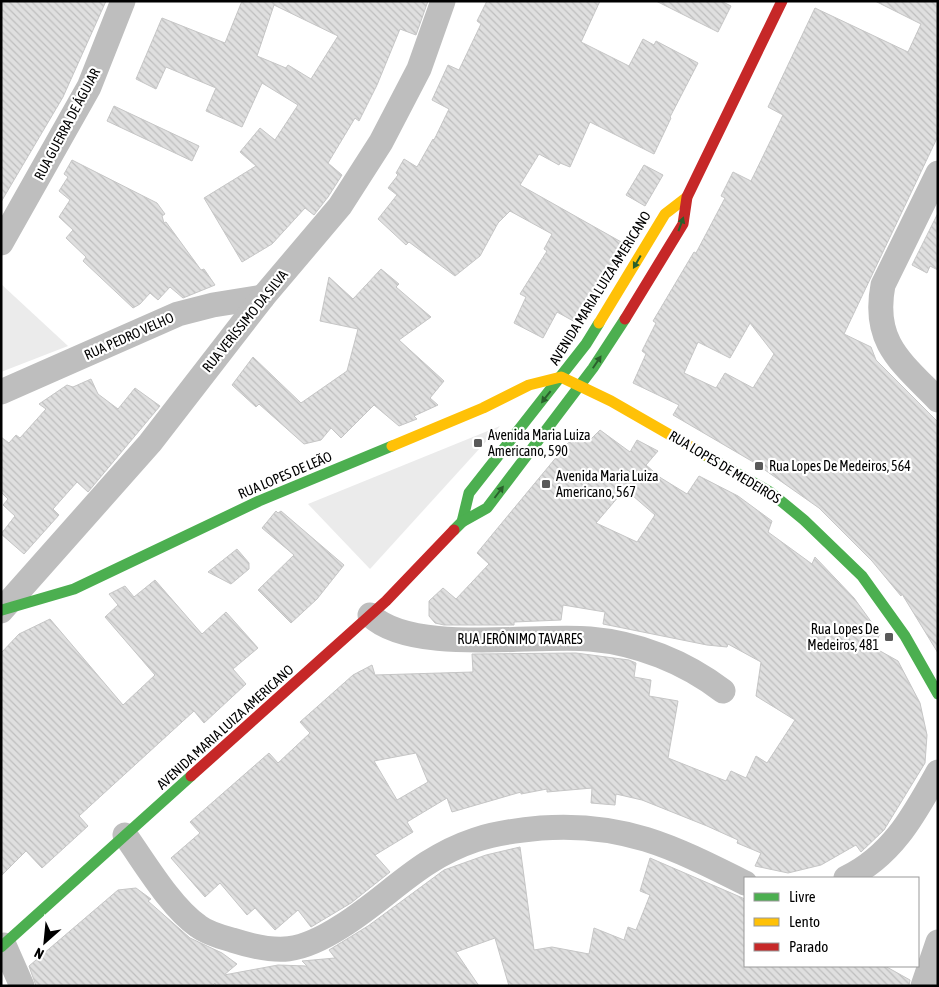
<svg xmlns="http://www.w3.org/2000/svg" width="939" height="987" font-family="'Asap Condensed',sans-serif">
<defs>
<pattern id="building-back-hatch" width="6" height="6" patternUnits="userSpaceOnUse" patternTransform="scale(1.25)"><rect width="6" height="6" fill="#dfdfdf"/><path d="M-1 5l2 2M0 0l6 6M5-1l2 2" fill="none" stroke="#bebebe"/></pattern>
</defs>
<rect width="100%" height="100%" fill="#fff"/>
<g fill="#ebebeb">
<polygon points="1,284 68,346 1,372"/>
<polygon points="500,426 370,569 308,504"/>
</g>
<g fill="url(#building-back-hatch)" stroke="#c6c6c6" fill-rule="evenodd">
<polygon points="1,1 106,1 63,97 1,202"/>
<path d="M242 1H428L416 35 400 29 377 85 359 121 355 118 328 163 342 175 328 197 314 215 305 208 272 244 242 262 204 198 256 166 240 152 260 128 275 140 298 105 262 83 242 127 206 111 216 88 166 67 156 89 136 79 162 18 225 43ZM274 5 338 36 311 79 288 65 286 68 257 56Z"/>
<polygon points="487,1 600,1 581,42 629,66 643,39 654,45 656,41 698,63 670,117 671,118 654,154 590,122 570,167 560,163 559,165 539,154 520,185 623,243 611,268 577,323 557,312 543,338 514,323 526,297 520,294 547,251 544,249 552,234 510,211 498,223 480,256 455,276 409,242 406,245 378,219 397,195 388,188 398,175 396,173 404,159 417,167 433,139 434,140 449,109 432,100 448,65 459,70 481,24 477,21"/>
<polygon points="656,1 721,1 731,6 718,32"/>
<path d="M875 1H938V136L844 334 871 347 876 360 938 422V653L902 594 901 596 872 561 819 508 755 463 673 415 679 405 633 383 646 354 642 351 656 323 653 321 694 252 696 253 725 198 721 196 733 172 751 181 783 115 768 107 815 8 908 52 921 24ZM750 323 774 354 753 388 725 373 716 388 684 373 698 342 730 358Z"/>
<polygon points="114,106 199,146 192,161 107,121"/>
<polygon points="72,160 157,203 165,214 162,216 164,223 166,222 201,270 204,269 215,285 183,298 170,287 158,300 150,293 140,304 133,308 83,261 86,257 66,238 73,230 59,217 70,200 59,191 68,177 64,174"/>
<polygon points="644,165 663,175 645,206 626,195"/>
<polygon points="938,213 938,270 930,266 927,273 912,265"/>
<polygon points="381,269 399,284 396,287 431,317 399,340 444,381 430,398 438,405 414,416 417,419 399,426 374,405 341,438 331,428 321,440 304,444 259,404 256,407 232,385 253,357 301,403 347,371 358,329 320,321 329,277 353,299"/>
<polygon points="91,379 98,394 118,409 135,388 160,406 88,492 77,482 53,509 59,515 24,554 1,534 15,516 3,505 8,499 1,492 1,437 9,443 16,435 20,438 46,409 39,404 67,385 73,387"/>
<path d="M600 430 630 452 637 440 658 451 646 465 661 478 687 494 699 476 738 496 772 521 768 532 812 564 815 557 854 598 880 634 873 647 898 661 920 703 927 735 925 763 884 830 861 852 856 845 821 865 788 873 755 866 761 853 737 843 738 840 707 826 642 800 616 794 615 805 591 803 592 788 547 792V789L521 794V792L452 812 447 798 407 822 413 832 375 855 390 872 351 903 311 927 298 910 275 930 255 908 247 915 220 883 205 897 171 858 200 833 190 822 269 753 278 763 310 733 300 722 353 675 372 665 375 675 473 672 472 654 576 653 629 660 636 663 634 677 651 680 649 696 678 701 668 758 726 781 731 771 746 778 756 756 767 763 795 720 756 696 761 662 728 644 727 647 707 645 603 624 605 612 563 605 561 620 514 622V625H444L435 623 429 616V601L443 588 456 599 489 564 477 553 578 431 590 440ZM625 489 655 515 637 542 596 523ZM416 753 428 782 397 800 374 761Z"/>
<polygon points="276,511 278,513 281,511 344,565 317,599 291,623 258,590 294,555 262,528"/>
<polygon points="237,549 249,563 249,569 231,584 208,572"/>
<polygon points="155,580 202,634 226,612 258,648 233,669 246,684 204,723 194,711 79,816 88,826 42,868 26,851 1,876 1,653 19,634 50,619 123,705 155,675 105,617 118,605 109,594 125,586 134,597"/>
<polygon points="520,847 534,950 552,947 589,954 594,928 624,940 628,927 636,930 650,895 640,891 650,858 745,899 745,966 885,966 910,980 909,986 509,986 495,938 456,952 479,986 215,986 215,983 212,986 36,986 29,966 118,890 136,888 151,899 148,901 190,938 222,953 237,964 224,975 278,965 307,966 302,961 335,958 329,950 368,926 444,870 486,855"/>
</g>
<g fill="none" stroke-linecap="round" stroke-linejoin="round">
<g stroke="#bebebe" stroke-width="25">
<path d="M938 173 883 285C872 342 901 362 938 400"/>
<polyline points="1,243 89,87 123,1"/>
<polyline points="1,392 178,314 213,305 263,297"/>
<polyline points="1,611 150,443 263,297 340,206 381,142 419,69 443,1"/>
<path d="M370 615C412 655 532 634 590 639 638 643 685 662 723 691"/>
<path d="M125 835C145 863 170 906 198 926 207 933 221 937 232 940 279 955 300 953 342 926 390 896 418 859 475 840 496 833 518 830 541 828 624 822 673 847 745 883"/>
<path d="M846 878C892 856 914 815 938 772"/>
<polyline points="4,945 22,986"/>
<polyline points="923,986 938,942"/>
</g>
<g stroke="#4caf50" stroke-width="11">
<polyline points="705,455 770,492 804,520 862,576 905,636 938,694"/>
<polyline points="462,522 469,493 586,344 599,323"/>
<polyline points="454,530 462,522 487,508 593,368 625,319"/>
<polyline points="2,610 74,589 259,501 392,446"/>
<polyline points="1,947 191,776"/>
</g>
<g stroke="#ffc107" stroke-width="11">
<polyline points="599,323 665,214 687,197"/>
<polyline points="392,446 483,408 529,385 561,377 611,401 705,455"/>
</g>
<g stroke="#c62828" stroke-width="11">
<polyline points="625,319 683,224 687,197 782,1"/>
<polyline points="191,776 386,601 454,530"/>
</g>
</g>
<defs><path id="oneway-solid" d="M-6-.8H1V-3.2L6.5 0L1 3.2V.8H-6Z" transform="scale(1.25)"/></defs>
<g fill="#2a602c">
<use href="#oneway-solid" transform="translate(681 224) rotate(-70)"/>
<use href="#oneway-solid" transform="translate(637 262) rotate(120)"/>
<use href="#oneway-solid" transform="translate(597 362) rotate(-56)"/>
<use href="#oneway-solid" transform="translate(546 397) rotate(128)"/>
<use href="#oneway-solid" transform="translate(499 492) rotate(-53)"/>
</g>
<g fill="#595959" stroke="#fff" stroke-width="2">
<rect x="473" y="438" width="10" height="10" rx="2.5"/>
<rect x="754" y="461" width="10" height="10" rx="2.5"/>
<rect x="541" y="479" width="10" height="10" rx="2.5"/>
<rect x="884" y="632" width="10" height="10" rx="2.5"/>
</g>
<g text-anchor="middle" stroke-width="4.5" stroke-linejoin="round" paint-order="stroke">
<g font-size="14" fill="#000" stroke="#fff">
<text transform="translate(67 124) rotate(-62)" y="5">RUA GUERRA DE ÁGUIAR</text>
<text transform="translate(600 288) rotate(-58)" y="5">AVENIDA MARIA LUIZA AMERICANO</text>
<text transform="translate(245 321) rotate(-51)" y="5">RUA VERÍSSIMO DA SILVA</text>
<text transform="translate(129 336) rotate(-24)" y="5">RUA PEDRO VELHO</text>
<text transform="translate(725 467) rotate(31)" y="5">RUA LOPES DE MEDEIROS</text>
<text transform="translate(285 475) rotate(-23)" y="5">RUA LOPES DE LEÃO</text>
<text x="520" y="644">RUA JERÔNIMO TAVARES</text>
<text transform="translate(225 727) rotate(-42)" y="5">AVENIDA MARIA LUIZA AMERICANO</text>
</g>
<g font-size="14" fill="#000" stroke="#fff" text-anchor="start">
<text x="488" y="440">Avenida Maria Luiza<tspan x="488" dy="16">Americano, 590</tspan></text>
<text x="769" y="471">Rua Lopes De Medeiros, 564</text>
<text x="556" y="481">Avenida Maria Luiza<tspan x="556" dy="16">Americano, 567</tspan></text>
<text x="879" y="634" text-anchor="end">Rua Lopes De<tspan x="879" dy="16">Medeiros, 481</tspan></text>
</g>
</g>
<rect width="939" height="987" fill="none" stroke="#000000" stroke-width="5"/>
<rect x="744" y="877" width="175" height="90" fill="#ffffff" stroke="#999999"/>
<rect x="754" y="893" width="25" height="8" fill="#4caf50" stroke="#999999"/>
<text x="789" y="902" font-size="15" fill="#000000">Livre</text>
<rect x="754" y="918" width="25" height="8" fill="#ffc107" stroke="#999999"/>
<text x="789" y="927" font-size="15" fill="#000000">Lento</text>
<rect x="754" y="943" width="25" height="8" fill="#c62828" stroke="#999999"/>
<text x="789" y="952" font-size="15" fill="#000000">Parado</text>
<g transform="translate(45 942) rotate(207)" stroke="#ffffff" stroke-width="4" paint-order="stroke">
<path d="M0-4L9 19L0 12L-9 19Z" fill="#000000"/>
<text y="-8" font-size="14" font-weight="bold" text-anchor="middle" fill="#000000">N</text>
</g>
</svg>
